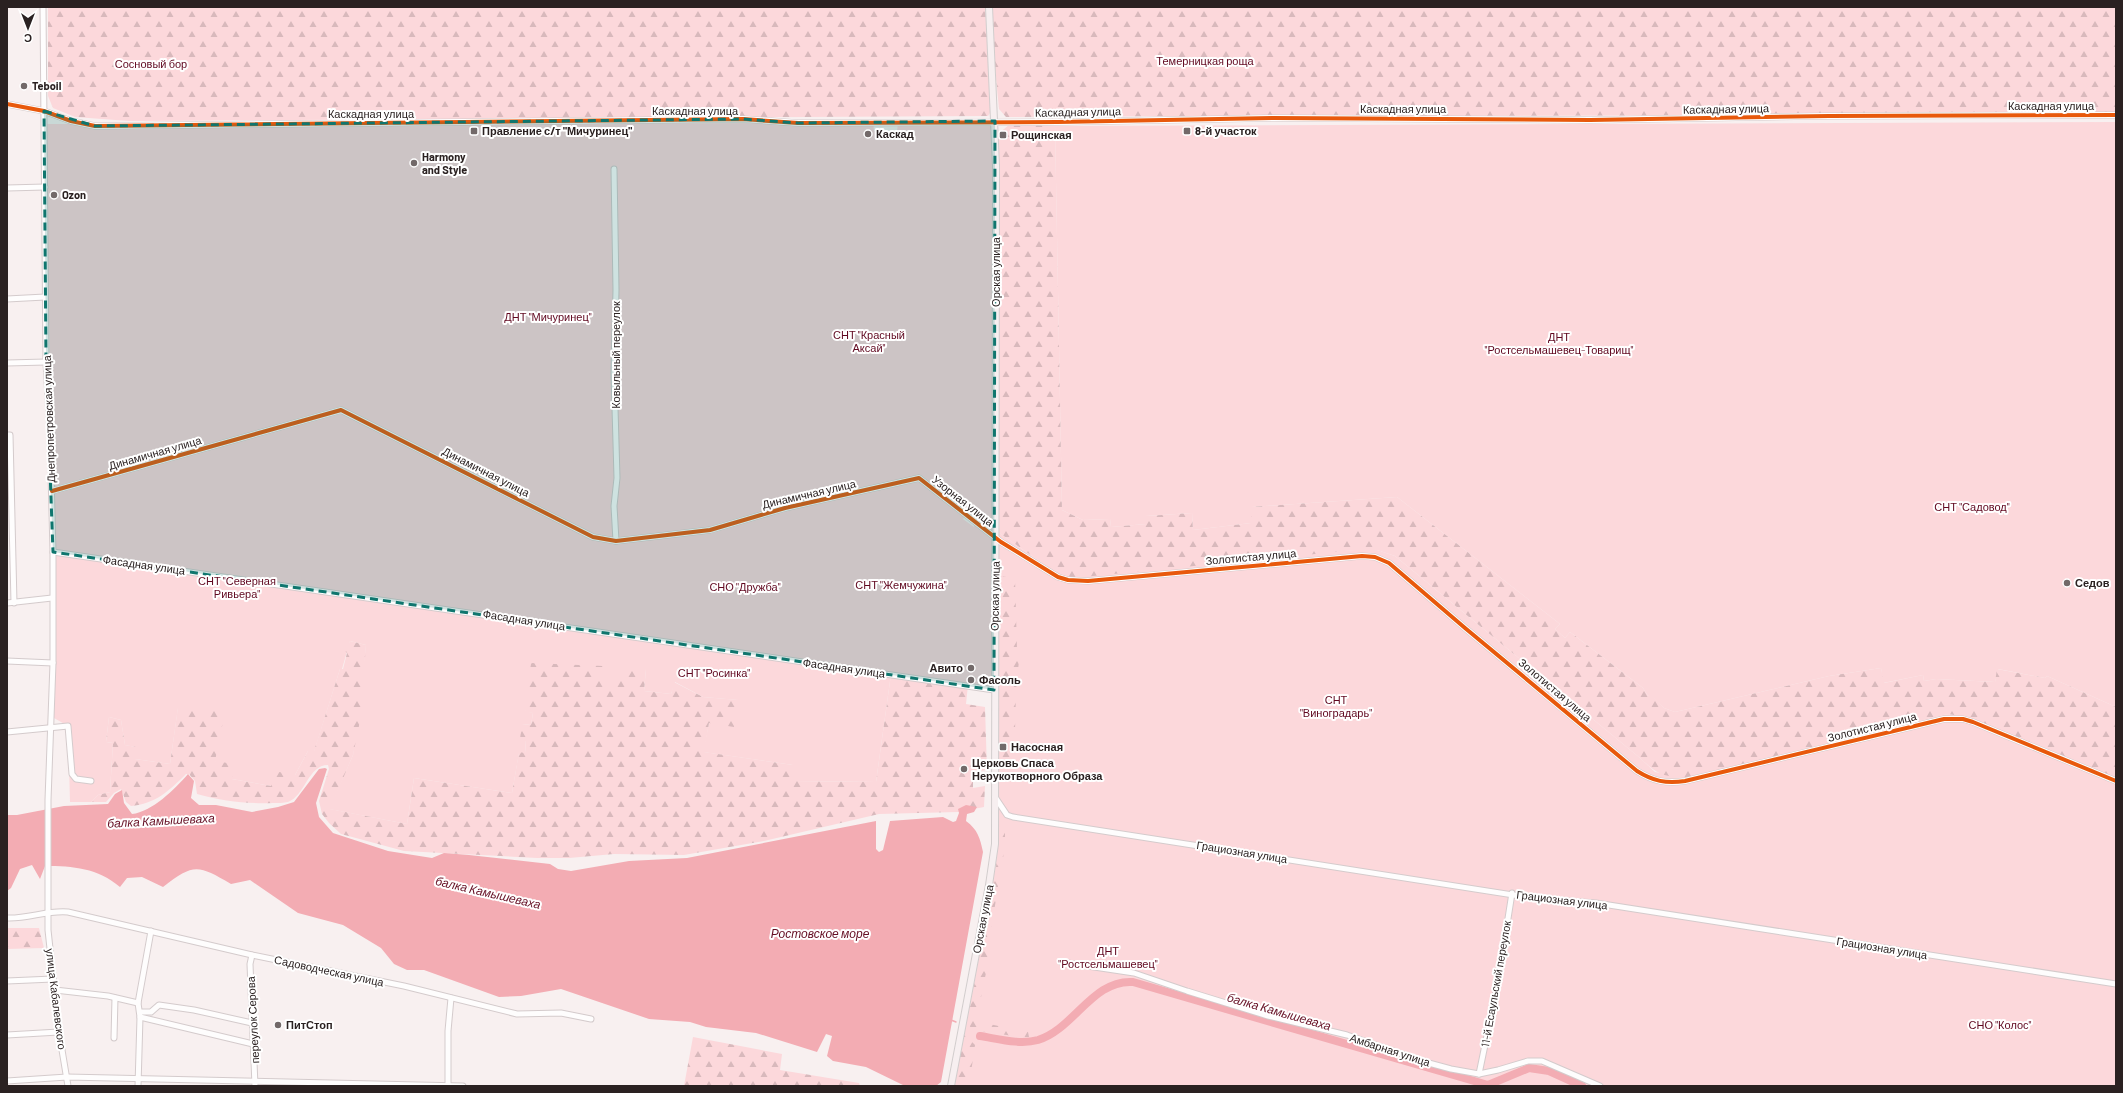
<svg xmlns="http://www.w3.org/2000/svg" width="2123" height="1093" font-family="Barlow,sans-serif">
<defs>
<pattern id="forest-firs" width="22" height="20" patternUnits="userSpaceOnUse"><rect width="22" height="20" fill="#fcd8db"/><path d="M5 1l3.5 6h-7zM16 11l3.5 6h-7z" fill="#d8b9bc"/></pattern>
</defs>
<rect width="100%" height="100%" fill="#f8f0f0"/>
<g fill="#fcd8db">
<polygon points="873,121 874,131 897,131 898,123 989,123 993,130 996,533 967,513 963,519 974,527 975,523 989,533 988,537 992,537 993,689 891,674 876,782 793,781 793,765 703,752 709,723 738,700 703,697 675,682 671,694 644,691 646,669 618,684 602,684 603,666 525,711 533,713 531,725 522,724 526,740 525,753 519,753 512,793 414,778 407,824 329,809 353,755 366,645 350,641 342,669 340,669 314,752 308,751 295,775 271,786 232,779 215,761 178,708 170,764 135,759 135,747 125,745 121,720 109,717 106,742 113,743 110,792 98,795 91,802 70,802 68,726 54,718 53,507 45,124 798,123"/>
<polygon points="2116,122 2116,707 2047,676 2045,678 1998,669 1995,682 1936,679 1924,681 1923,675 1883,683 1881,668 1829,676 1675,712 1664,708 1650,695 1648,696 1643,688 1570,632 1565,638 1555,629 1560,624 1397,497 1252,507 1251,523 1193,530 1192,513 1146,516 1146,524 1111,527 1110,519 1083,520 1062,510 1055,126"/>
<polygon points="998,532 1052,570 1355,550 1377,550 1395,556 1640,758 1655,772 1686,778 1948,714 1960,716 1980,723 2116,778 2116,1086 953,1086 995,862"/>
</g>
<g fill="url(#forest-firs)">
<polygon points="48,7 985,7 992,110 988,116 129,121 75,117 53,108 48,96"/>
<path d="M992 7H2116V113C1746 117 1376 115 1006 117L999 109 993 48Z"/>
<path d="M1010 124 1055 126 1062 510 1083 520 1110 519 1111 527 1146 524V516L1192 513 1193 530 1251 523V507L1397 497 1560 624 1555 629 1565 638 1570 632 1643 688 1648 696 1650 694 1664 708 1675 712 1829 676 1881 668 1884 683 1923 675 1924 681 1936 679 1995 682 1997 669 2045 678 2047 676 2116 707V778L1980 723 1960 716 1948 714 1686 778C1662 776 1658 775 1640 758L1395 556 1377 550H1355L1073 578 1052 570 998 532 996 502 998 134Z"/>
<polygon points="998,576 1015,578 1017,650 1020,650 1016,691 1014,769 997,767"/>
<path d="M350 641 366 645 360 721 353 755 330 809 407 824 414 778 512 793 519 752 525 753 526 741 520 739 522 724 531 725 533 713 525 712 531 663 603 666V684H618L620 667 646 669 644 691 671 694 674 682 703 697 739 700 734 727 709 723 704 752 793 765V781L876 782 891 674 968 685 966 704 985 707 987 770 973 772V788L985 786 984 807 958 812 879 814 764 841 684 855 614 854 569 858H537L404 851 341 834 329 823 322 814 319 801 329 769 328 765C308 765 305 796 288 802 284 803 278 803 273 803 246 804 223 801 197 794L195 781 189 774H186C169 791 155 804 131 806L126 802 121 789 114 793 106 802H91L98 795 110 792 113 743 106 742 109 717 121 720 125 745 136 747 135 759 170 764 178 707 225 712 215 761 234 764 232 779 271 786 274 771 295 775 308 751H314L340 669H343L347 653 345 651Z"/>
<polygon points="1002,828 1005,832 1005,846 990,935 988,963 980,1002 980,1017 989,1024 1028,1032 1029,1037 1026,1038 974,1030 967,1024 999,850 999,830"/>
<polygon points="7,928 39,928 44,948 7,949"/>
<polygon points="963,1033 975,1045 969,1086 953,1086"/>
<polygon points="693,1037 782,1054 780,1070 859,1083 860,1086 684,1086"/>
</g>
<path fill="#f3acb3" d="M325 768 327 769 316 803 319 817 333 833 388 851 432 858 444 853 469 855 550 864 558 869 571 871 629 861 687 858 876 821V849L879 852 883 850 890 821 943 817 953 822 956 821 959 813 958 809 966 805 977 807 974 812 967 814 966 821C978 830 980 838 983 852L941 1082 936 1086H905L866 1067 833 1061 827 1056 832 1036 826 1034 817 1052 756 1033 706 1027 690 1022 649 1019 561 989 521 996 499 997 424 970H407L394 964 381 948 343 925 298 913 250 880 231 884C198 865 194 863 163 887L142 877 127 878 120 887C98 868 73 866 45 866L40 879 32 865 20 869 11 888 7 891V815H17L64 806 108 804 115 794 122 790 124 803 132 814C152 812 175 789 188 774L194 781 191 798 199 805H216L252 812 278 807 294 802 319 769Z"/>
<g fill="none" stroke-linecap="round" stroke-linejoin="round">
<polyline stroke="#f3acb3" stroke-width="1.5" points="951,1020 956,1022"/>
<path stroke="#f3acb3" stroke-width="8" d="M980 1036C999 1039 1020 1045 1038 1040 1074 1029 1093 979 1133 982L1488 1085 1529 1068 1549 1071 1582 1086"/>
<defs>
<g id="minor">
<polyline points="43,7 46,362 50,434 53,552 53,663 48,800 48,930 59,1032 68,1086"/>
<polyline points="7,104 44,111 71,121 95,126 743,119 798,123 1058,122 1274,118 1590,120 1829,116 2116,115"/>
<polyline points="614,169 616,290 614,373 617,478 614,506 616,541"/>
<polyline points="7,188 45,187"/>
<polyline points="7,299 45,297"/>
<polyline points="7,363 46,362"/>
<polyline points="7,435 10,435 14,603"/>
<path d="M52 491 341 410 593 537 616 541 710 530 785 508 919 478 1001 542 1058 577 1068 580 1088 581 1362 556 1375 557 1389 563 1465 628 1637 771C1653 781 1666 784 1685 781L1944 719H1963L1973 722 2116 781"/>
<polyline points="53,552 994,690"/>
<polyline points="7,603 52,598"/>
<polyline points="7,661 53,663"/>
<polyline points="7,732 68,726 72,774 76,779 91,781"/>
<polyline points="995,797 1007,815 1013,817 1539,899 1596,903 2116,984"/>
<path d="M7 918C28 919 47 910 68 912L252 955 404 986 517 1014 561 1013 591 1019"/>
<polyline points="252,955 250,964 255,1086"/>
<polyline points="1061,962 1134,973 1187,991 1268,1016 1347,1035 1425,1062 1451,1069 1479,1074 1498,1070 1528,1061 1542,1061 1600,1086"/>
<polyline points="7,981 53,979"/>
<polyline points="55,990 108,996 138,1003"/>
<polyline points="140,1012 151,1012 159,1005 194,1010 252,1023"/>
<polyline points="140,1017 253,1044"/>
<polyline points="7,1035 59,1032"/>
<polyline points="114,1038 115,998"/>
<polyline points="1479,1074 1498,982 1512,893"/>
<polyline points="7,1081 67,1077 463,1086"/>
<polyline points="448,1085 448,1031 451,998"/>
<polyline points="138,1086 140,1017 138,1003 151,931"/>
</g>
<polyline id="major" points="951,1086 989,885 995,844 996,166 989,7"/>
</defs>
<use href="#minor" stroke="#d4cbcc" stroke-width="7"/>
<use href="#major" stroke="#d2cdcd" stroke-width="8"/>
<use href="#minor" stroke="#fefdfd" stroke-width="5"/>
<use href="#major" stroke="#f7eff0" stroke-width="6"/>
<defs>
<g id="cycleway">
<polyline points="7,104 44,111 71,121 95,126 743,119 798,123 1058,122 1274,118 1590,120 1829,116 2116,115"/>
<path d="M52 491 341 410 593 537 616 541 710 530 785 508 919 478 1001 542 1058 577 1068 580 1088 581 1362 556 1375 557 1389 563 1465 628 1637 771C1653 781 1666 784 1685 781L1944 719H1963L1973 722 2116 781"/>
</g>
</defs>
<use href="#cycleway" stroke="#fff" stroke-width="6"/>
<use href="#cycleway" stroke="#e8590c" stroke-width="4"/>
</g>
<path fill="#0f766e" fill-opacity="0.2" stroke="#0f766e" stroke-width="3" stroke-dasharray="8 5" stroke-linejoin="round" d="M44 111 95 126 743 119 798 123 995 121 994 690 53 552 46 362Z"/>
<g fill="#726969" stroke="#fff" stroke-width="1.5">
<circle cx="24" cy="86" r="4"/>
<rect x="470" y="127" width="8" height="8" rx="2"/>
<rect x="1183" y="127" width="8" height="8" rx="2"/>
<circle cx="868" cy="134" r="4"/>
<rect x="999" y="131" width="8" height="8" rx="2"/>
<circle cx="414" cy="163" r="4"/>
<circle cx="54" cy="195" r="4"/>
<circle cx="2067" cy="583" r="4"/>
<circle cx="971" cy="668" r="4"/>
<circle cx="971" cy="680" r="4"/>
<rect x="999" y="743" width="8" height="8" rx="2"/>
<circle cx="964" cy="769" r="4"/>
<circle cx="278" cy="1025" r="4"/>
</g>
<g text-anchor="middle" stroke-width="4" stroke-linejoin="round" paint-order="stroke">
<g font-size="11" fill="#60071f" stroke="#fff">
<text x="1205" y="65">Темерницкая роща</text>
<text x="151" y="68">Сосновый бор</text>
<text x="548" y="321">ДНТ "Мичуринец"</text>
<text x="869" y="339">СНТ "Красный<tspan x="869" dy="13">Аксай"</tspan></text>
<text x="1559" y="341">ДНТ<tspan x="1559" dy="13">"Ростсельмашевец-Товарищ"</tspan></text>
<text x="1972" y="511">СНТ "Садовод"</text>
<text x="237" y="585">СНТ "Северная<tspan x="237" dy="13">Ривьера"</tspan></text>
<text x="901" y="589">СНТ "Жемчужина"</text>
<text x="745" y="591">СНО "Дружба"</text>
<text x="714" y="677">СНТ "Росинка"</text>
<text x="1336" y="704">СНТ<tspan x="1336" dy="13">"Виноградарь"</tspan></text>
<text x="1108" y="955">ДНТ<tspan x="1108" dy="13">"Ростсельмашевец"</tspan></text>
<text x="2000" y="1029">СНО "Колос"</text>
</g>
<g font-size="11" font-weight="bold" fill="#2a2121" stroke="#fff" text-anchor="start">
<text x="32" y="90">Teboil</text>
<text x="482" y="135">Правление с/т "Мичуринец"</text>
<text x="1195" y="135">8-й участок</text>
<text x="876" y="138">Каскад</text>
<text x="1011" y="139">Рощинская</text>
<text x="422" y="161">Harmony<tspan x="422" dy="13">and Style</tspan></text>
<text x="62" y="199">Ozon</text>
<text x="2075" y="587">Седов</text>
<text x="963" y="672" text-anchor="end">Авито</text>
<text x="979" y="684">Фасоль</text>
<text x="1011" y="751">Насосная</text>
<text x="972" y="767">Церковь Спаса<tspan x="972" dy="13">Нерукотворного Образа</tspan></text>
<text x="286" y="1029">ПитСтоп</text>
</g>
<g font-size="11" fill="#2a2121" stroke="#fff">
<text x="2051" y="110">Каскадная улица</text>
<text x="1403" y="113">Каскадная улица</text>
<text transform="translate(1726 109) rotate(-1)" y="4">Каскадная улица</text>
<text x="695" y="115">Каскадная улица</text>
<text transform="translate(1078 112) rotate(-1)" y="4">Каскадная улица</text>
<text x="371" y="118">Каскадная улица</text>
<text transform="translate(996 272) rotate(-90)" y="4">Орская улица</text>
<text transform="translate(616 355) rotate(-90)" y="4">Ковыльный переулок</text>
<text transform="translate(49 419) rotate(-92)" y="4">Днепропетровская улица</text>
<text transform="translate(155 453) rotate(-16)" y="4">Динамичная улица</text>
<text transform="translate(486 472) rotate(27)" y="4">Динамичная улица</text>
<text transform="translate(809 494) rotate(-13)" y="4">Динамичная улица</text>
<text transform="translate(963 501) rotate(38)" y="4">Узорная улица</text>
<text transform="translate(1251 557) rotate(-5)" y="4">Золотистая улица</text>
<text transform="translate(144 565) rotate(8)" y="4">Фасадная улица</text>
<text transform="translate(995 596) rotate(-89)" y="4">Орская улица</text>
<text transform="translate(524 620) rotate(9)" y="4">Фасадная улица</text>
<text transform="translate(844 668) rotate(8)" y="4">Фасадная улица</text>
<text transform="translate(1555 690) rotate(40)" y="4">Золотистая улица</text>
<text transform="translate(1872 727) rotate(-14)" y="4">Золотистая улица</text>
<text transform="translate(1242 852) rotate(9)" y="4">Грациозная улица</text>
<text transform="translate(1562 900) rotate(7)" y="4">Грациозная улица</text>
<text transform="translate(983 919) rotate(-79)" y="4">Орская улица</text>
<text transform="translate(1882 948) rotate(9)" y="4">Грациозная улица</text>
<text transform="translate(329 971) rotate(12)" y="4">Садоводческая улица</text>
<text transform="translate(1496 984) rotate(-80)" y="4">11-й Есаульский переулок</text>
<text transform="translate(56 999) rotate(83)" y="4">улица Кабалевского</text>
<text transform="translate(253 1020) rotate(-93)" y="4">переулок Серова</text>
<text transform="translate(1390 1050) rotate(18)" y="4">Амбарная улица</text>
</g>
<g font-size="12" font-style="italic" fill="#650e23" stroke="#fff">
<text transform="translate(161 821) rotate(-3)" y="4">балка Камышеваха</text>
<text transform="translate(488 893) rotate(13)" y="4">балка Камышеваха</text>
<text x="820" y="938">Ростовское море</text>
<text transform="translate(1279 1012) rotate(16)" y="4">балка Камышеваха</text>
</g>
</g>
<rect width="2123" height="1093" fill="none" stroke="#2a2121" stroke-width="16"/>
<g transform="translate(28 28) rotate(180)" stroke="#ffffff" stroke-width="3" paint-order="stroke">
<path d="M0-3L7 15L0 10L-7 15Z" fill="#2a2121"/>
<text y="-6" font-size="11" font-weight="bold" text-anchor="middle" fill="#2a2121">С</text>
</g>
</svg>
